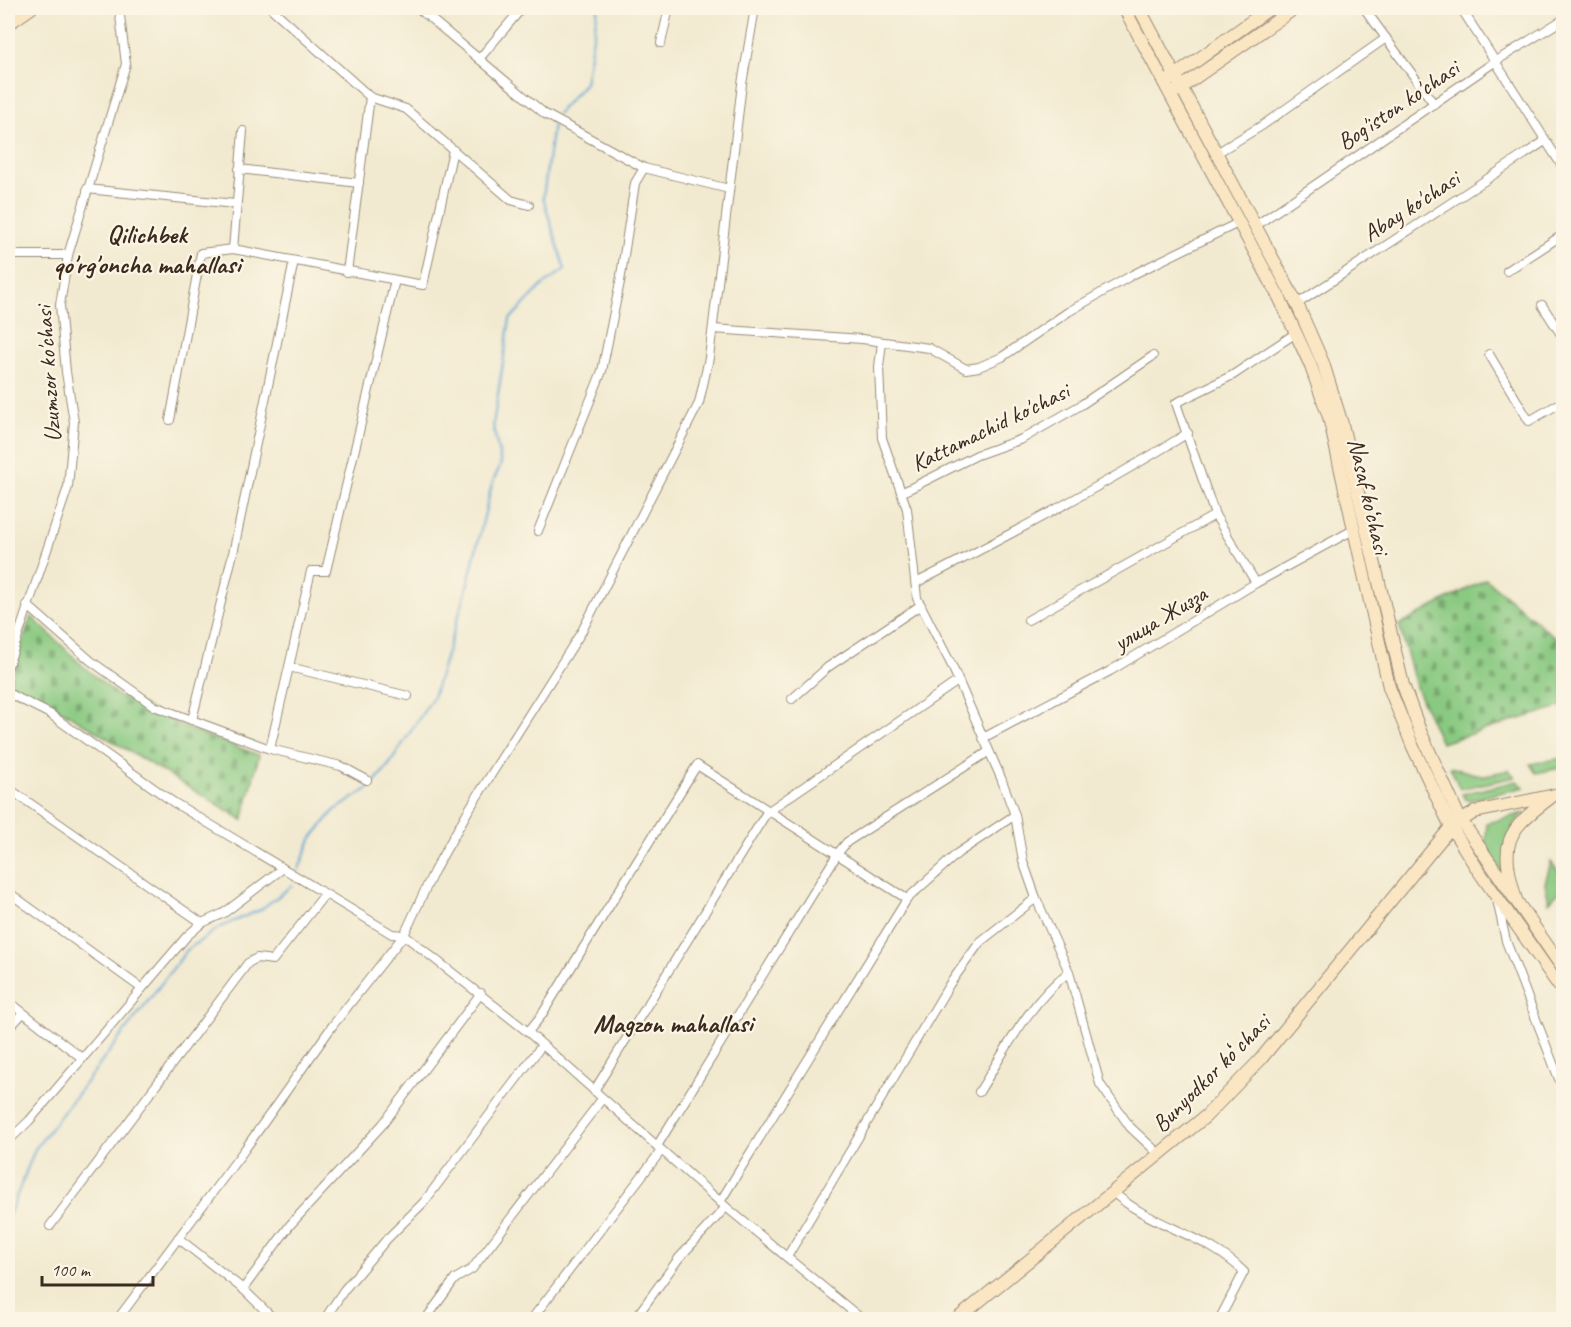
<svg xmlns="http://www.w3.org/2000/svg" width="1571" height="1327" font-family="Caveat,sans-serif">
<defs>
<pattern id="cemetery-stones" width="16" height="16" patternUnits="userSpaceOnUse" patternTransform="scale(1.5)"><rect width="16" height="16" fill="#89c981"/><path d="M2 7V4a2 2 0 0 1 4 0v3zM10 15v-3a2 2 0 0 1 4 0v3z" fill="#71a369"/></pattern>
</defs>
<rect width="100%" height="100%" fill="#fcf5e5"/>
<filter id="ink" filterUnits="userSpaceOnUse"><feTurbulence type="fractalNoise" baseFrequency=".0167" numOctaves="2"/><feDisplacementMap in="SourceGraphic" scale="12" xChannelSelector="R" yChannelSelector="G"/><feConvolveMatrix kernelMatrix="1 2 1 2 8 2 1 2 1" color-interpolation-filters="sRGB"/></filter>
<filter id="wash" filterUnits="userSpaceOnUse"><feTurbulence type="fractalNoise" baseFrequency=".008" numOctaves="4" result="noise"/><feDisplacementMap in="SourceGraphic" scale="24" xChannelSelector="R" yChannelSelector="G"/><feGaussianBlur stdDeviation="1.35" result="paint"/><feColorMatrix in="noise" values="0 0 0 0 0 0 0 0 0 0 0 0 0 0 0 0 0 1.4 0 .05"/><feComposite in="paint" operator="in"/></filter>
<g filter="url(#wash)">
<rect width="100%" height="100%" fill="#f2ead0"/>
<g fill="#89c981" stroke="#627a50" stroke-width="1.5">
<polygon points="1562,758 1560,768 1536,773 1530,764"/>
<polygon points="1450,767 1482,776 1509,770 1515,777 1460,789"/>
<polygon points="1517,781 1524,787 1470,800 1465,799 1462,794"/>
<polygon points="1524,813 1514,824 1507,880 1485,847 1487,823"/>
<polygon points="1551,862 1563,878 1564,886 1549,902 1545,883"/>
</g>
<g fill="url(#cemetery-stones)" stroke="#627a50" stroke-width="1.5">
<polygon points="1486,579 1563,644 1563,706 1441,743 1417,690 1399,625"/>
<polygon points="31,616 83,666 122,699 125,696 188,729 259,755 243,820 41,698 8,689"/>
</g>
<g fill="none" stroke-linecap="round" stroke-linejoin="round">
<g stroke="#5da3d3" stroke-width="2">
<polyline points="557,114 585,83 598,8"/>
<polyline points="298,871 311,839 334,811 369,788 389,765 433,697 465,595 492,484 501,464 493,425 510,319 542,286 565,269 543,198 553,124"/>
<polyline points="8,1218 35,1149 187,950 220,927 260,910 293,885"/>
</g>
</g>
</g>
<g filter="url(#ink)">
<g fill="none" stroke-linecap="round" stroke-linejoin="round">
<defs>
<g id="minor">
<polyline points="271,8 370,97 406,109 511,200 529,205"/>
<polyline points="418,8 545,114 644,168 729,189"/>
<polyline points="1364,8 1434,104"/>
<polyline points="1461,8 1564,169"/>
<polyline points="661,43 669,8"/>
<polyline points="479,59 522,8"/>
<polyline points="1215,154 1263,125 1386,38"/>
<polyline points="239,169 359,183"/>
<polyline points="87,189 235,204"/>
<polyline points="1255,226 1496,61 1564,19"/>
<polyline points="233,249 243,131"/>
<polyline points="8,255 68,255"/>
<polyline points="1507,271 1564,234"/>
<polyline points="347,272 370,97"/>
<polyline points="1297,304 1545,141"/>
<polyline points="1542,305 1564,339"/>
<polyline points="713,329 862,339 929,348 966,369 979,367 1002,357 1068,312 1134,274 1240,222"/>
<polyline points="882,342 879,367 882,438 907,509 917,598 952,666 1001,778 1015,815 1023,861 1036,898 1069,972 1100,1084 1130,1127 1160,1155"/>
<polyline points="1489,354 1529,421 1564,401"/>
<polyline points="170,420 201,253 233,249 423,285 453,150"/>
<polyline points="903,492 977,455 1022,439 1081,405 1153,356"/>
<polyline points="538,531 602,371 620,282 635,183 644,168"/>
<path d="M916 583C1008 536 1099 488 1188 433"/>
<polyline points="1256,583 1215,515 1176,403 1233,375 1296,333"/>
<polyline points="27,605 91,661 154,706 270,749 341,766 367,780"/>
<polyline points="1028,620 1215,515"/>
<polyline points="8,666 68,487 74,422 66,372 60,305 68,255 126,64 119,8"/>
<polyline points="289,667 408,696"/>
<polyline points="8,693 50,714 173,802 392,934 404,935 528,1032 726,1207 863,1320"/>
<polyline points="792,699 828,667 921,605"/>
<polyline points="192,720 234,549 294,261"/>
<polyline points="983,738 1110,671 1256,583 1355,529"/>
<polyline points="270,749 311,571 326,571 395,280"/>
<polyline points="8,788 202,923"/>
<polyline points="8,892 141,988"/>
<polyline points="1497,900 1506,941 1564,1092"/>
<polyline points="8,1001 82,1058"/>
<polyline points="8,1029 23,1013"/>
<polyline points="528,1032 541,1016 697,765 907,899"/>
<polyline points="594,1091 767,812 958,681"/>
<path d="M979 1092C1005 1051 1030 1001 1069 972"/>
<polyline points="8,1141 29,1121 187,936 202,923 224,913 282,869"/>
<polyline points="657,1146 838,853 847,842 988,752"/>
<path d="M1113 1192C1151 1227 1207 1234 1244 1272L1219 1320"/>
<polyline points="720,1202 907,899 958,853 1015,815"/>
<polyline points="50,1226 248,963 257,958 273,960 325,894"/>
<polyline points="178,1238 243,1289 275,1320"/>
<polyline points="787,1257 949,985 980,942 1036,898"/>
<polyline points="243,1289 290,1225 383,1124 481,993"/>
<polyline points="117,1320 245,1149 333,1025 404,935 434,871 468,811 582,631 699,403 709,358 742,84 755,8"/>
<polyline points="324,1320 344,1290 387,1239 424,1202 542,1045"/>
<polyline points="425,1320 455,1279 472,1269 602,1099"/>
<polyline points="531,1320 661,1151"/>
<polyline points="634,1320 679,1258 726,1207"/>
</g>
<g id="secondary">
<polyline points="1124,8 1280,299 1310,364 1329,417 1389,687 1413,747 1451,827 1478,870 1564,993"/>
<polyline points="1139,8 1297,304 1323,363 1342,424 1403,685 1420,731 1460,819 1564,970"/>
<polyline points="8,24 31,8"/>
<polyline points="1168,81 1270,8"/>
<polyline points="1176,91 1295,8"/>
<path d="M1516 900C1500 844 1504 832 1550 798"/>
<polyline points="956,1320 1206,1116 1260,1060 1451,827 1475,812 1564,793"/>
</g>
</defs>
<use href="#minor" stroke="#968a77" stroke-width="10"/>
<use href="#secondary" stroke="#968a77" stroke-width="14"/>
<use href="#minor" stroke="#fff" stroke-width="8"/>
<use href="#secondary" stroke="#fbe6c4" stroke-width="12"/>
</g>
</g>
<g text-anchor="middle" stroke-width="4.5" stroke-linejoin="round" paint-order="stroke">
<g font-size="24" fill="#3b2a1e" stroke="#fcf5e5">
<text transform="translate(1398 105) rotate(-34)" y="8">Bog'iston ko'chasi</text>
<text transform="translate(1411 206) rotate(-33)" y="8">Abay ko'chasi</text>
<text transform="translate(48 374) rotate(-94)" y="8">Uzumzor ko'chasi</text>
<text transform="translate(990 427) rotate(-26)" y="8">Kattamachid ko'chasi</text>
<text transform="translate(1369 496) rotate(77)" y="8">Nasaf ko‘chasi</text>
<text transform="translate(1160 618) rotate(-31)" y="8">улица Жизза</text>
<text transform="translate(1211 1073) rotate(-45)" y="8">Bunyodkor koʻchasi</text>
</g>
<g font-size="26" font-weight="bold" fill="#3b2a1e" stroke="#fcf5e5">
<text x="147" y="243">Qilichbek<tspan x="147" dy="30">qo'rg'oncha mahallasi</tspan></text>
<text x="673" y="1032">Magzon mahallasi</text>
</g>
</g>
<rect width="1571" height="1327" fill="none" stroke="#fcf5e5" stroke-width="30"/>
<path d="M42 1276v9h111v-9" fill="none" stroke="#3b2a1e" stroke-width="3"/>
<text x="51" y="1276" font-size="18" fill="#3b2a1e" stroke="#fcf5e5" stroke-width="4.5" paint-order="stroke">100 m</text>
</svg>
